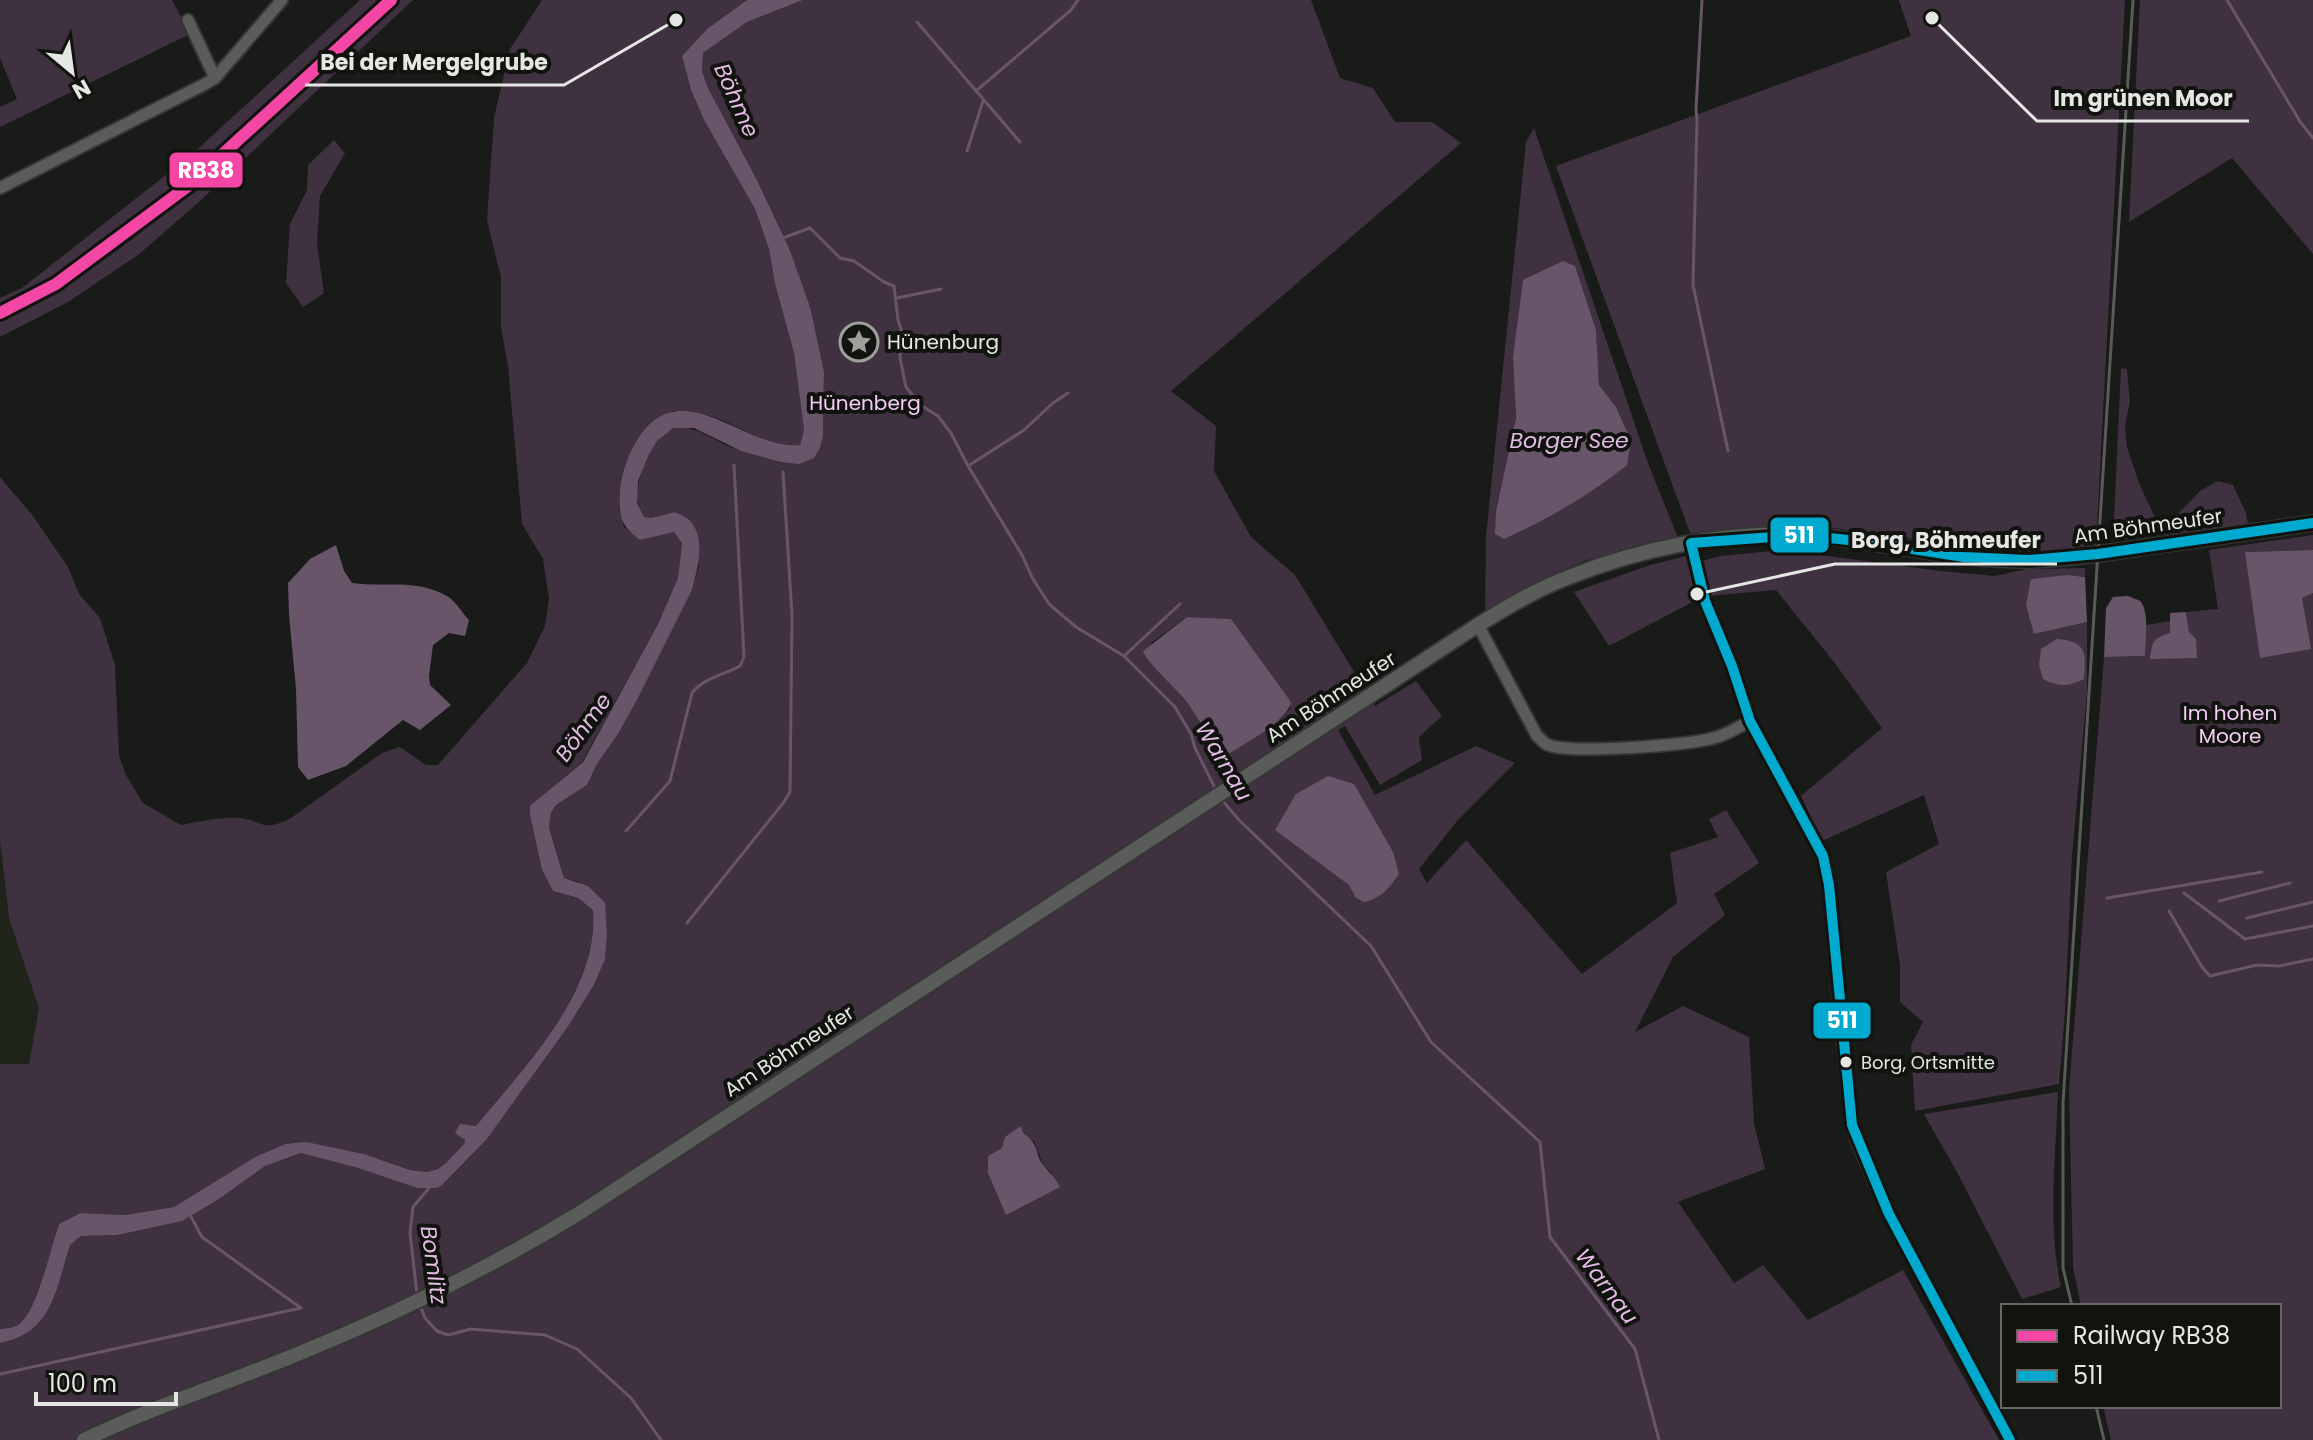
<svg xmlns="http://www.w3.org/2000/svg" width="2313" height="1440" font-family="Poppins,sans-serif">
<rect width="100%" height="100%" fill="#191b18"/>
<polygon fill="#1f241b" points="0,840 9,918 39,1008 29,1064 0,1064"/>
<g fill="#3f3140" fill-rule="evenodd">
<polygon points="0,0 172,0 190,34 0,127 0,107 17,99 0,58"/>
<polygon points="360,0 382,0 184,182 56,280 0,306 0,298 22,288 190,156"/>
<polygon points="400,0 413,0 200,201 138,255 68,302 0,337 0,322 62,290 127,243 192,191"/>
<path d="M542 0H747L707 29 682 56 691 90 704 120 755 209 769 249 775 284 794 353 804 430 800 446C769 448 744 428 716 418 703 413 686 413 672 411L619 508 624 527 641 540 674 531 682 543 678 578 658 624 582 762 530 807V815L542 870 553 891 578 898 593 909C599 992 525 1066 476 1126L460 1125 465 1140 464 1144 446 1163 438 1169 427 1172 410 1170 364 1154 307 1142 255 1157 174 1207 125 1215 80 1213 59 1224C51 1247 38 1305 23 1320 17 1328 9 1328 0 1329V1064H29L39 1008 9 918 0 840V477L33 516 68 567 79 594 100 618 115 665 119 756 126 775 143 803 181 825C199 822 218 817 237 818 264 819 259 834 291 818L382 753 400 747 426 765H438L527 663 545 626 549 599 543 559 522 524 508 366 501 327V278L487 220 494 118 510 49Z"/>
<path d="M803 0H1311L1340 78 1373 88 1395 122H1432L1461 143 1171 391 1216 426 1214 471 1251 537 1295 575 1375 706 1416 681 1442 716 1419 737 1422 760 1380 785 1345 726 1338 730 1375 795 1476 746 1515 763 1457 821 1419 869 1427 883 1466 840 1582 974 1677 903 1670 853 1718 837 1709 819 1726 810 1759 863 1714 894 1725 915 1673 957 1635 1032 1683 1006 1749 1037 1754 1123 1765 1169 1678 1202 1734 1283 1763 1265 1808 1320 1903 1270 1999 1440H0V1343C53 1333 56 1289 70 1245L81 1236 117 1235 219 1199 265 1166 301 1153 358 1168 417 1188 441 1186 487 1139 567 1028 594 985 605 958 607 937 579 882 564 878 549 828 551 813 556 805 587 785 597 764 618 734 637 700 692 590 699 565 675 512 651 518 644 517C641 511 638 506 637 500 636 478 652 431 676 428 700 425 717 445 740 450 755 454 801 449 820 448L823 437 824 372 797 276 789 248 757 180 708 88 702 71 703 53 747 22ZM1187 617 1231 619 1291 708 1283 717 1228 754 1220 755 1190 706 1171 683 1151 643ZM1034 1141 1043 1165 1052 1173 1006 1214 988 1156 1002 1148Z"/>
<polygon points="1899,0 2125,0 2096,545 2026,554 1819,526 1758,526 1690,533 1556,166 1911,36"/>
<polygon points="2140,0 2313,0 2313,254 2232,158 2129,222"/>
<path d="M1534 128 1649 466 1678 538 1587 560 1536 582 1485 612 1486 536 1526 142ZM1575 267 1596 330 1599 385 1616 407 1496 511 1516 418 1513 358Z"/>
<polygon points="334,140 345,153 320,196 317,244 324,293 303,307 286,283 290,224 307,190 308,165"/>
<polygon points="2121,368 2127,369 2130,401 2125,426 2127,447 2139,483 2156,520 2176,516 2200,491 2218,481 2233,485 2246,513 2248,525 2113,541"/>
<polygon points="2313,535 2313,550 2246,552 2302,597 2313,593 2313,1440 2111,1440 2103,1406 2279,1406 2279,1306 2081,1306 2073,1267 2069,1090 2104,657 2144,656 2146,625 2170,621 2170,634 2157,637 2189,632 2186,612 2218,609 2209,550"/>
<polygon points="1782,550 1941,571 1995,576 2027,569 2085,568 2085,577 2068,575 2034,634 2087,622 2087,693 2072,856 2065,1011 2059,1084 1915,1111 1911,1045 1923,1022 1900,1002 1900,965 1886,872 1939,844 1924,795 1822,841 1801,796 1882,728 1834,662 1776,590 1708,596 1702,561 1720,556"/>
<polygon points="1686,556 1698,599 1609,646 1574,592 1650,565"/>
<path d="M2058 1092C2056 1155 2047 1225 2061 1287L2022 1299 1958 1174 1924 1114Z"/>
</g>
<g fill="#685569">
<path d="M747 0H803L747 22 703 53 702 71 708 88 757 180 789 248 810 307 824 372 823 437 820 448 814 458 799 464 781 462 741 451 694 428H673L657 441 649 454 638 481 637 503 644 517 651 518 675 512C680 515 687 517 691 522 706 540 697 571 692 590L637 700 618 734 597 764 587 785 556 805 551 813 549 828 564 878 588 886 605 903 607 937 605 959 594 985 567 1028 487 1139 441 1186 436 1188H417L358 1168 301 1153 265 1166 219 1199 182 1221 117 1235 81 1236 70 1245C56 1289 53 1333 0 1343V1329C9 1328 17 1328 23 1320 38 1305 51 1247 59 1224L80 1213 125 1215 174 1207 255 1157 286 1144 307 1142 364 1154 410 1170 427 1172 438 1169 446 1163 464 1144 465 1140 455 1133 460 1124 476 1126C525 1066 599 992 593 910L578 898 553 891 542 870 530 815V806L583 762 658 624 678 578 682 543 674 532 640 540C620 524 619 518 620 492 621 472 630 450 641 434 685 374 747 451 800 445L804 430 794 353 775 284 769 249 755 209 704 120 691 90 682 56 707 29Z"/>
<path d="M1563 261 1575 266 1596 330 1599 385 1616 407 1631 441 1627 465C1590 495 1548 519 1504 539L1495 534 1496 511 1516 418 1513 358 1523 280Z"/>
<path d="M336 545 344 571 352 583C386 588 414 578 447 596 456 601 462 613 469 620L465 636 449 633 433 645 429 676 430 685 451 705 420 730 403 720 346 766 308 780 298 767 296 689 289 615 288 583 310 559Z"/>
<polygon points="2313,550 2313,593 2302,598 2311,649 2260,658 2245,552"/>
<polygon points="2068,575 2085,577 2087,622 2034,634 2026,605 2031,579"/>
<path d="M2127 596C2129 596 2138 600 2140 601 2150 611 2145 642 2145 656L2104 657 2106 608 2113 597Z"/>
<path d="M2186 612 2189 632 2196 639 2197 658 2150 659C2153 640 2152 639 2170 633V613Z"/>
<path d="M1187 617 1231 619 1291 702C1289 720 1244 744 1228 754L1219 755C1209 739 1200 721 1189 705 1178 689 1149 666 1143 651Z"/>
<path d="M2057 639C2087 641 2086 653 2084 679 2066 687 2061 687 2043 679L2039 665 2041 649Z"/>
<path d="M1328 776 1354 784 1393 852 1399 874C1389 888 1382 898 1364 902L1356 898 1349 885 1275 830 1296 794Z"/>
<path d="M1021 1126 1023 1133C1042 1147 1033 1152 1044 1166 1051 1174 1055 1178 1060 1187L1006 1215 988 1173V1156L1002 1148 1005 1137Z"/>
</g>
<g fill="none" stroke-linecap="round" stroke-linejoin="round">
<g stroke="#685569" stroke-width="3">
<polyline points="1702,0 1696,109 1697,119 1693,285 1728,451"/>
<polyline points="2227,0 2301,123 2313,138"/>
<polyline points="917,22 1020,142"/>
<polyline points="976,91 1071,10 1078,0"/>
<polyline points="967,151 983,101"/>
<polyline points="783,238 810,228 840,258 854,261 884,282 894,286 898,320 901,329 900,358 906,387 920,405 938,416 951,433 968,466 1022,555 1033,579 1049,604 1076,627 1124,656 1175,707 1191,734 1195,748 1216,790"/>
<polyline points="897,298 941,289"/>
<polyline points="968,466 1024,430 1053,403 1068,393"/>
<polyline points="1124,656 1180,604"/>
<polyline points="1222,800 1239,820 1371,946 1431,1042 1540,1142 1550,1237 1635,1349 1659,1440"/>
<path d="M626 831 670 781 692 693C703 678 724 675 740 666L744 657 734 465"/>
<polyline points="2184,893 2245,939 2313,926"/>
<polyline points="2107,898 2262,872"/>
<polyline points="2219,901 2290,883"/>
<polyline points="2169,911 2202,967 2210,976 2257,965 2279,966 2313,959"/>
<polyline points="2247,918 2313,902"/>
<polyline points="687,923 784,802 790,792 792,615 783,472"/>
<polyline points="417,1294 410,1233 413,1207 429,1188"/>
<polyline points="420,1305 425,1318 437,1331 448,1335 471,1329 545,1335 577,1349 631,1398 661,1440"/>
<polyline points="0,1374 301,1308 202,1237 190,1215"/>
</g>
<defs>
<g id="minor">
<polyline points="188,20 215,78"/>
<polyline points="0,188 205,84 215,78 282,0"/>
<polyline points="1691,543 1705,601 1732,666 1750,721 1823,856 1829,885 1842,1032 1852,1125 1859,1146 1889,1214 2010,1440"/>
<path d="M1478 625 1537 736C1540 738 1543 742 1546 744 1568 755 1682 745 1710 739 1724 736 1738 728 1750 721"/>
</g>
<path id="tertiary" d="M84 1440C154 1406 228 1383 300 1353 396 1314 489 1268 578 1214L1478 625C1507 607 1537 589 1569 577 1639 549 1725 531 1801 535 1878 539 1953 561 2030 560 2068 559 2107 553 2145 547 2201 540 2257 531 2313 523"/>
</defs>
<use href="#minor" stroke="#353635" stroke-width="15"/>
<use href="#tertiary" stroke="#353635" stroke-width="18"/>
<use href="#minor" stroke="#5a5c59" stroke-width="11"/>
<use href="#tertiary" stroke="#5a5c59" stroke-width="14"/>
<g stroke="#5a5b59" stroke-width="3">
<polyline points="2072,1306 2063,1268 2063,1103 2133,0"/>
<polyline points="2096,1406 2104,1440"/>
</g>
<defs>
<polyline id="bus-1" points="2010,1440 1889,1214 1852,1125 1829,885 1823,856 1750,721 1732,666 1705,601 1691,543 1801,535 1867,542 1964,557 2028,560 2098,554 2313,523"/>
</defs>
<use href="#bus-1" stroke="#10130e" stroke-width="16"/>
<use href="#bus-1" stroke="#00a9ce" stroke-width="10"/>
<defs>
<polyline id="rail-1" points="0,313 56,284 188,186 391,0"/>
</defs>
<use href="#rail-1" stroke="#10130e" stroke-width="18"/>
<use href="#rail-1" stroke="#f346a5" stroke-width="12"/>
</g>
<defs>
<symbol id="sight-ring" viewBox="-11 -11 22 22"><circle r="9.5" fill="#10130e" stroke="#9ea09d" stroke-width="1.5"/><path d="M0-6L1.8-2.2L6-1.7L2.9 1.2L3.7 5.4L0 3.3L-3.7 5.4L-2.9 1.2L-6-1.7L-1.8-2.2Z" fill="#9ea09d"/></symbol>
</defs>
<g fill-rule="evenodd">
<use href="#sight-ring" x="837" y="320" width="44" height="44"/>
</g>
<circle fill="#e5e7e4" stroke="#10130e" stroke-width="3" cx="1846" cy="1062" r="7"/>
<g text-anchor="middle" stroke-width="8" stroke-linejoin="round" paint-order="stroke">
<g font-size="18" fill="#e5e7e4" stroke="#10130e" text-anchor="start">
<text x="1861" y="1069">Borg, Ortsmitte</text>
</g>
<g font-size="20" fill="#e5e7e4" stroke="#10130e" text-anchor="start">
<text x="887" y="349">Hünenburg</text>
</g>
<g font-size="20" fill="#f6cdf8" stroke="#10130e">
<text x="865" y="410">Hünenberg</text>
<text x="2230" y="720">Im hohen<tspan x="2230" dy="23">Moore</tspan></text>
</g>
<g font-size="20" fill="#e5e7e4" stroke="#10130e">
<text transform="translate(2148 526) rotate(-8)" y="7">Am Böhmeufer</text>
<text transform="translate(1331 697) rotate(-33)" y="7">Am Böhmeufer</text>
<text transform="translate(789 1051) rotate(-33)" y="7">Am Böhmeufer</text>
</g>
<g font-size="22" font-style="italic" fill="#e3bbe5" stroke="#10130e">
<text transform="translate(737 100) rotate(66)" y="8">Böhme</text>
<text x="1569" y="448">Borger See</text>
<text transform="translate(583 727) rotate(-54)" y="8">Böhme</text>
<text transform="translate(1224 761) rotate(59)" y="8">Warnau</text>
<text transform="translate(434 1265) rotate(82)" y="8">Bomlitz</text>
<text transform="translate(1607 1286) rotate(53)" y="8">Warnau</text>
</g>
</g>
<path fill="none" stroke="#e5e7e4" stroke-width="3" d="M676 20L564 85H305M1932 18L2037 121H2249M1697 594L1835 564H2057"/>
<g fill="#e5e7e4" stroke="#10130e" stroke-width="3">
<circle cx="676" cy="20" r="8"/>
<circle cx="1932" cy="18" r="8"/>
<circle cx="1697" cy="594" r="8"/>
</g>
<g font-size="22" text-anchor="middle" font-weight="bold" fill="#e5e7e4" stroke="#10130e" stroke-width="8" stroke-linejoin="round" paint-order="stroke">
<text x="434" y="70">Bei der Mergelgrube</text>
<text x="2143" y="106">Im grünen Moor</text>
<text x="1946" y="548">Borg, Böhmeufer</text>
</g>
<g stroke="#10130e" stroke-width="3">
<rect x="168" y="151" width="76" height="38" rx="8" fill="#f346a5"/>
<rect x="1769" y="516" width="61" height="38" rx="8" fill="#00a9ce"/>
<rect x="1812" y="1001" width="60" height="39" rx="8" fill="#00a9ce"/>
</g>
<g font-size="22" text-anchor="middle" font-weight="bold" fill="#fff">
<text x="206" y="178">RB38</text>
<text x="1799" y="543">511</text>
<text x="1842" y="1028">511</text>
</g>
<rect x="2001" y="1304" width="280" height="104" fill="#10130e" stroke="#656864" stroke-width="2"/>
<rect x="2017" y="1330" width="40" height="12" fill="#f346a5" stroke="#656864" stroke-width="2"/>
<text x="2073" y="1344" font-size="24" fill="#e5e7e4">Railway RB38</text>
<rect x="2017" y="1370" width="40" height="12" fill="#00a9ce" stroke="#656864" stroke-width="2"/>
<text x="2073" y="1384" font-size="24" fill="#e5e7e4">511</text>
<g transform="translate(72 72) rotate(151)" stroke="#10130e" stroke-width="6" paint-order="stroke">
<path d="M0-6L14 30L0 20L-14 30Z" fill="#e5e7e4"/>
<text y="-12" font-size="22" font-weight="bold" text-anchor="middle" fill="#e5e7e4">N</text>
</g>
<path d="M36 1392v12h140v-12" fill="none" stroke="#e5e7e4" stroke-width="4"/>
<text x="48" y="1392" font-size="24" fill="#e5e7e4" stroke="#10130e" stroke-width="6" paint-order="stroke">100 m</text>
</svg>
